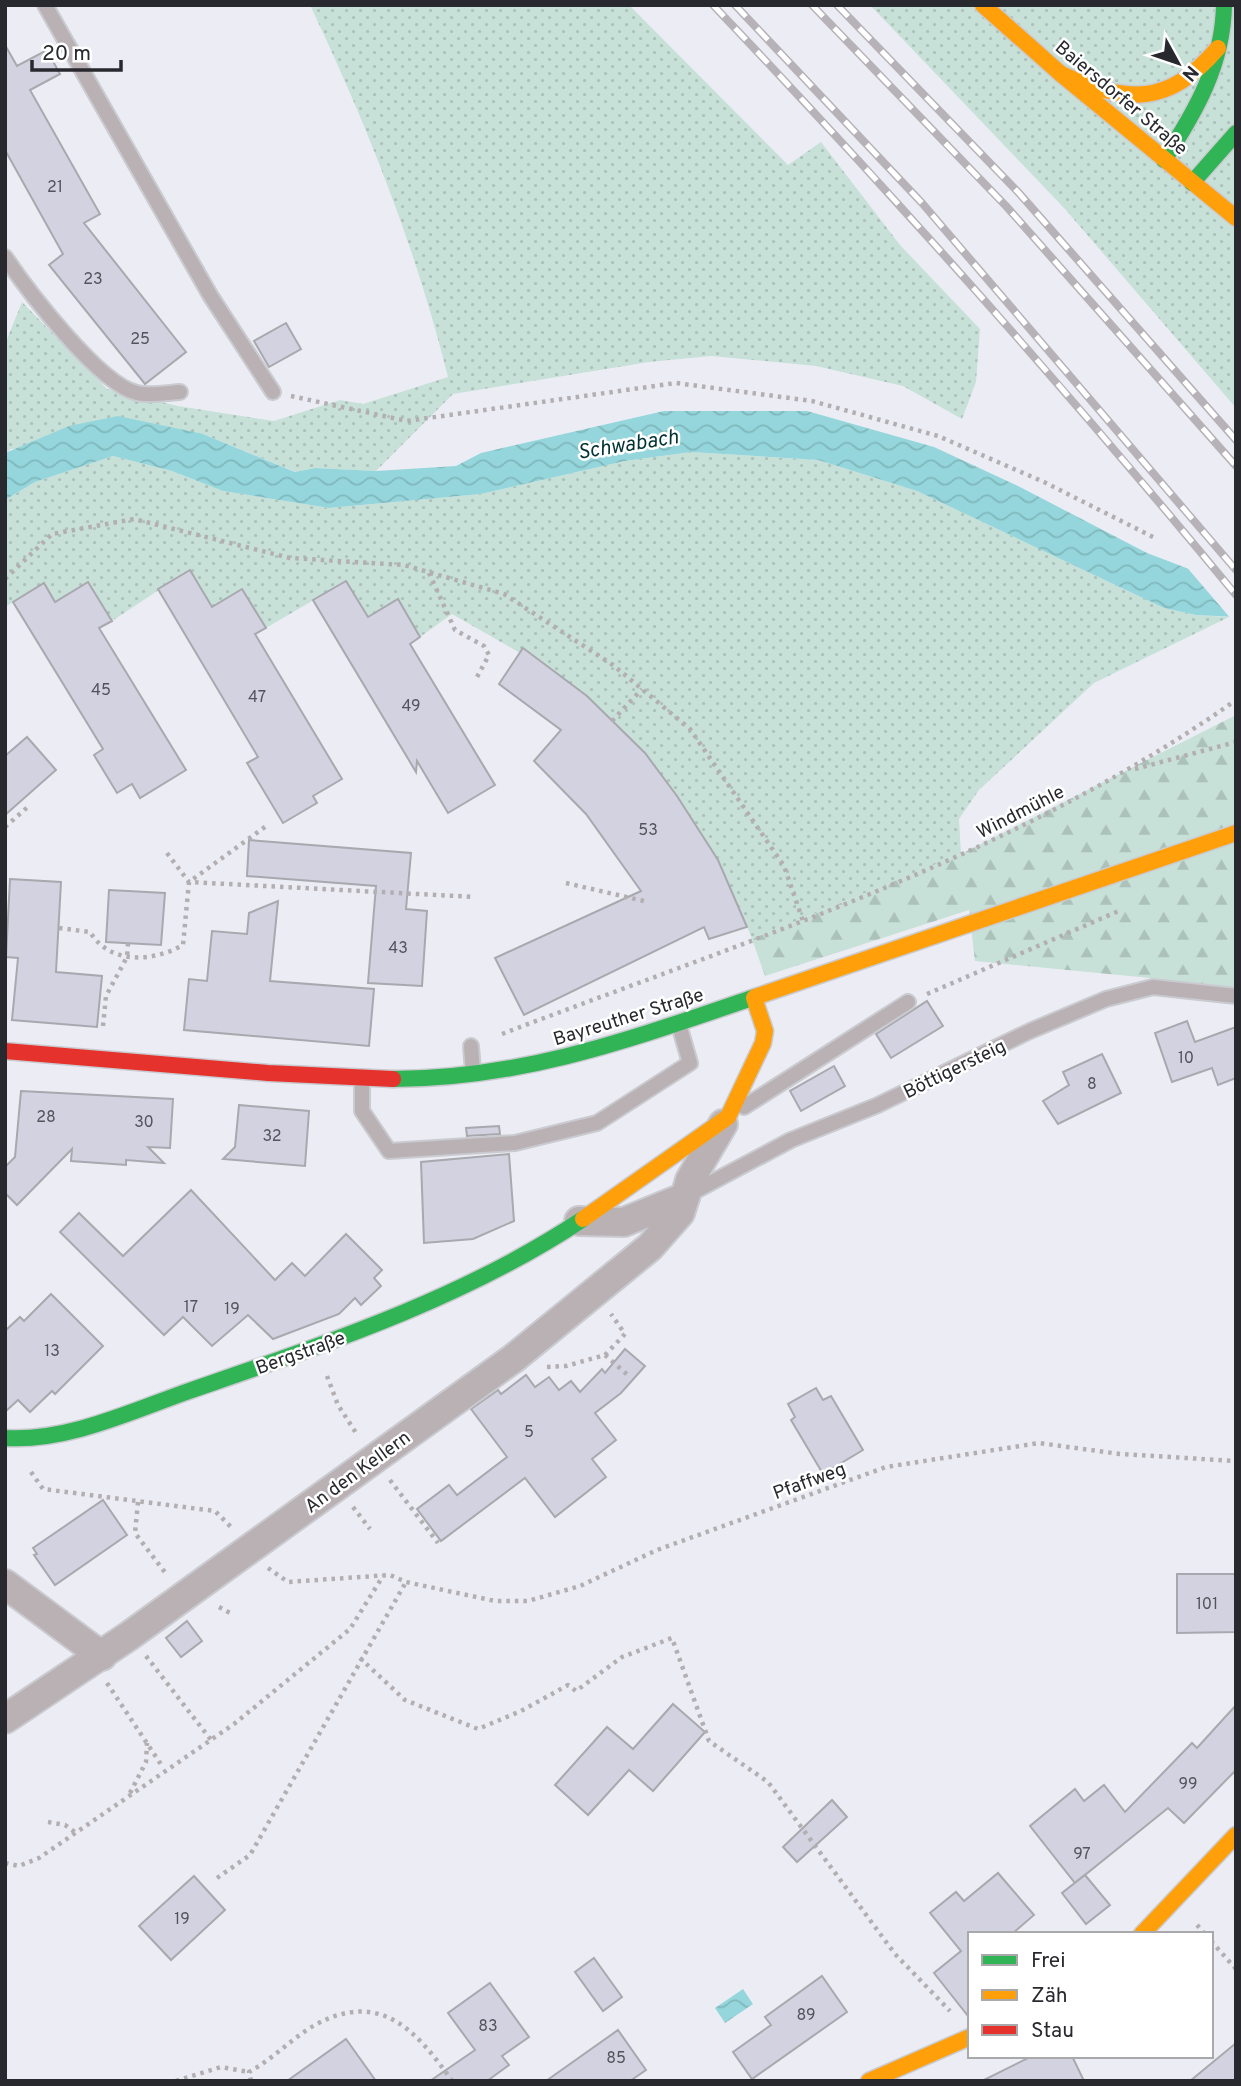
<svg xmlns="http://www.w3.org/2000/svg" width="1241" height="2086" font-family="Overpass,sans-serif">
<defs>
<pattern id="grass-dots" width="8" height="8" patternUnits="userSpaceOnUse" patternTransform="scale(1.75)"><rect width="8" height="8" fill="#c7e1d8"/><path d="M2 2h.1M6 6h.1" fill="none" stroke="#abc1ba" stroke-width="1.8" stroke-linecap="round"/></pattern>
<pattern id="forest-firs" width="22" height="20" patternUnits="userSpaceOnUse" patternTransform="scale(1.75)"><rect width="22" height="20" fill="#c7e1d8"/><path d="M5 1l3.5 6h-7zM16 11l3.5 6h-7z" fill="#abc1ba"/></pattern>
<pattern id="water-waves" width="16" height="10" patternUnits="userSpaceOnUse" patternTransform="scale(1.75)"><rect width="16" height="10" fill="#94d6db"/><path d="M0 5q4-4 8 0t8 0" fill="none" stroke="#80b8bc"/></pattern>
</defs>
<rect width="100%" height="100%" fill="#ecedf4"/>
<g fill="url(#grass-dots)">
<path d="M310 5H629L788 165 821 142 900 245 980 329 976 382 962 419 903 386 816 366 711 356 649 362 453 394 376 471 315 468 296 472 203 434 11 449 5 453V344L22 302 107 389 178 406 274 421 340 400 363 404 448 377C416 248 367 125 310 5Z"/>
<polygon points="870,5 1236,5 1236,408 1065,209"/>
<path d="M691 452 818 460 917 491 1164 608 1196 615 1229 617 1094 683 979 790 959 819 961 854 752 939C704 811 633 728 524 648L520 653 452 614 420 637 398 600 368 617 346 581 266 628 242 589 212 607 189 570 112 621 55 602 44 583 5 607V500L35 482 113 456 172 471 223 491 329 508 481 494 625 461Z"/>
</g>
<polygon fill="url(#forest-firs)" points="1236,715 1236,993 1160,979 975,961 969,910 765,976 752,939 961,854"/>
<g fill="url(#water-waves)">
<polygon points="664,411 807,411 934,447 1020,487 1147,553 1189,569 1236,617 1196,615 1164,608 917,491 818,460 691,452 625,461 481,494 329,508 223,491 172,471 113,456 35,482 5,500 5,453 69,426 118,416 203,434 295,472 315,468 376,471 456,466 481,453"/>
<polygon points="743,1989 753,2004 725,2023 715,2008"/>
</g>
<polygon fill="#ecedf4" points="1184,564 1236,572 1236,620 1232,620"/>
<g fill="#d2d2e1" stroke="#a8a8ae" stroke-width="2">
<polygon points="5,45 17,66 47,50 60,74 30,90 100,214 84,223 186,352 145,384 49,265 63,254 5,150"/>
<polygon points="286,323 301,349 269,367 254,341"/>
<polygon points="190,570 212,607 242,589 266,628 255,634 342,779 313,796 317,803 283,823 247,763 258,757 158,589"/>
<polygon points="346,581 368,617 398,599 420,637 410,644 495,785 448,813 417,761 416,772 313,600"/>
<polygon points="88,582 112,621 99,628 186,770 140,798 132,784 117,793 94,755 103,749 13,602 44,583 55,602"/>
<polygon points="523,648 587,696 645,753 677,796 718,860 747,927 709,939 704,927 524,1015 495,958 641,891 586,814 534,761 561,730 499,684"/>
<polygon points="27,737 56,770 5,815 5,756"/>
<polygon points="249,840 411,853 406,909 427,911 422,986 368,983 376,886 247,876"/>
<polygon points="10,879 61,882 56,972 102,976 97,1027 12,1020 18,958 6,957"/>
<polygon points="109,890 165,893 161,945 106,942"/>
<polygon points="278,901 270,981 374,989 369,1046 184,1030 189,979 207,981 212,931 247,934 249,913"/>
<polygon points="927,1001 943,1026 891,1058 876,1034"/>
<polygon points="1187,1021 1195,1042 1236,1027 1236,1078 1218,1085 1212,1068 1172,1082 1155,1033"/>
<polygon points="1102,1054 1121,1093 1058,1124 1043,1101 1069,1085 1063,1072"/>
<polygon points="834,1066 845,1086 801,1111 790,1091"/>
<polygon points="21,1091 173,1099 170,1148 148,1147 164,1163 126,1160 126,1165 71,1161 72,1149 17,1205 5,1193 5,1167 15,1157"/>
<polygon points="239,1105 309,1111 305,1166 223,1159 235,1147"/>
<polygon points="499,1126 500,1134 467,1136 466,1128"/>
<polygon points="509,1154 514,1221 473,1239 424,1243 421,1162"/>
<polygon points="191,1190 275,1280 292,1263 305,1276 346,1234 382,1270 374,1278 381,1286 361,1305 355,1298 339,1314 273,1339 248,1315 212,1346 183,1317 164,1335 60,1232 79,1213 123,1256"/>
<polygon points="51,1294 103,1346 55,1394 52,1391 30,1412 18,1400 5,1412 5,1331 20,1317 24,1321"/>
<polygon points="625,1349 645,1366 621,1393 595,1413 616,1440 592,1459 606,1477 555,1517 525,1478 441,1541 417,1509 449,1485 457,1495 507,1457 471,1409 498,1390 501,1394 526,1375 535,1387 549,1377 559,1390 571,1381 580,1392 602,1369 605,1373"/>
<polygon points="816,1388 823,1400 831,1396 863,1450 823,1474 791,1420 795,1417 788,1404"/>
<polygon points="103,1500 127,1535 55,1585 34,1555 37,1554 33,1548"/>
<polygon points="1177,1574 1236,1574 1236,1632 1177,1633"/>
<polygon points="187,1621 202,1641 181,1657 166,1638"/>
<polygon points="673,1704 705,1732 653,1791 629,1770 588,1815 555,1785 607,1727 633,1749"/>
<polygon points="1236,1705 1236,1770 1184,1823 1168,1808 1075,1883 1030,1826 1075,1789 1084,1801 1104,1785 1125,1812 1192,1743 1197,1748"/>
<polygon points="832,1800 847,1817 797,1862 783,1847"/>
<polygon points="998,1873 1034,1915 1012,1934 970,1934 968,2016 934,1973 961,1951 930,1913 956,1892 964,1901"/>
<polygon points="1085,1875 1110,1905 1086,1924 1062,1893"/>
<polygon points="194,1876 225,1910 171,1960 139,1926"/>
<polygon points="594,1958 622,1997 603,2011 575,1972"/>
<polygon points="822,1976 847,2012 752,2079 733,2052 771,2025 765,2017"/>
<polygon points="490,1983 529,2037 502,2056 509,2065 487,2081 430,2081 475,2050 448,2013"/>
<polygon points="618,2030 646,2070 630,2081 546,2081"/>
<polygon points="346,2039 376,2081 287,2081"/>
<polygon points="1236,2043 1236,2081 1190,2081"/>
<polygon points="1032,2056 1072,2056 1084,2081 982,2081"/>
</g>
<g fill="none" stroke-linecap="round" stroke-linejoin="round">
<defs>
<g id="lane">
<polyline points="45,5 210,295 273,392"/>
<path d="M5 257C28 291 99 384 137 393 149 396 167 393 180 392"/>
<polyline points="471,1046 473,1072"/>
<polyline points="362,1080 362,1111 389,1151 515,1143 597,1123 690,1063 679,1025"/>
<polyline points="744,1107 908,1002"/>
<polyline points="686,1196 791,1140 878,1105 1030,1031 1106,999 1153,987 1236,996"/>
</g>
<g id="street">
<polyline points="579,1221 624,1222 685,1197 690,1180 723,1124"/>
<polyline points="5,1584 102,1656"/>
<polyline points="5,1719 129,1636 514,1358 650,1247 680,1213 685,1197"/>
</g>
<g id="fast">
<path d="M1164 160C1196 111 1223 64 1224 5"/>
<polyline points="1192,183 1236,133"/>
<path d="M393 1079C523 1079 634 1038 755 997"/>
<path d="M5 1438C67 1442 132 1411 189 1391 325 1344 463 1299 583 1219"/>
</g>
<g id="slow">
<polyline points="983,5 1061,74 1236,218"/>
<path d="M1061 74C1129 103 1167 107 1218 48"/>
<polyline points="755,997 1236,833"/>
<polyline points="583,1219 728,1117 763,1043 765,1031 754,998"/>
<polyline points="1142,1934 1236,1835"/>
<polyline points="869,2081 970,2037"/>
</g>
<polyline id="jam" points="5,1051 268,1073 393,1079"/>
</defs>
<use href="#lane" stroke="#cacbd0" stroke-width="18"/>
<use href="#street" stroke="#cacbd0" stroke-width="32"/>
<use href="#fast" stroke="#cacbd0" stroke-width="19"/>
<use href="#slow" stroke="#cacbd0" stroke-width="19"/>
<use href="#jam" stroke="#cacbd0" stroke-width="19"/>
<g stroke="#b3aeb1" stroke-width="4.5" stroke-dasharray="3.5 5" stroke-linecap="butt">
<polyline points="291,396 407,421 676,383 812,401 938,436 1044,482 1155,538"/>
<polyline points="429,573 455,630 484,646 489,655 477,677"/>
<polyline points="5,579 52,534 134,519 290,558 404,565 504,594 613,665 690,729 784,866 803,921"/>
<polyline points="612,721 642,689"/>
<polyline points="1135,769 1236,742"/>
<polyline points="5,827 30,805"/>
<polyline points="167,853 189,882 475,897"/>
<polyline points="566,883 648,902"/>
<path d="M59 928 90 932C110 965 153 962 183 945L189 882 269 824"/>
<polyline points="927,994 1121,910"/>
<polyline points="103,1026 106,996 127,957 128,943"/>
<path d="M502 1034C753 938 1014 857 1236 700"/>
<polyline points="605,1355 630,1377"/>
<polyline points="547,1367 566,1366 605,1355 625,1334 611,1314"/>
<polyline points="327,1376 338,1405 358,1436"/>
<polyline points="31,1472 43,1489 215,1511 232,1528"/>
<polyline points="390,1480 438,1543"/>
<polyline points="138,1502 135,1533 167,1575"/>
<polyline points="353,1507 370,1529"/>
<polyline points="268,1568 288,1582 390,1575 406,1582 495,1601 528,1601 580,1586 657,1550 886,1467 1039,1443 1120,1454 1236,1461"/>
<polyline points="219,1607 230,1613"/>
<polyline points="146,1656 211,1740"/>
<polyline points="360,1658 405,1700 478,1729 521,1711 568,1685 576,1691 622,1657 672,1638 709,1741 768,1782 895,1954 950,2011"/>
<polyline points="107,1683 162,1766"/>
<polyline points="130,1793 146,1762 147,1743"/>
<polyline points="48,1822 65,1825 76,1833"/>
<polyline points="5,1863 19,1866 39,1858 234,1724 350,1629 383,1576"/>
<polyline points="217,1878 250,1855 406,1582"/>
<polyline points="1197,1925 1205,1934"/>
<polyline points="1211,1941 1236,1969"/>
<polyline points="176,2081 221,2067 249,2072"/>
<path d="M251 2081 249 2072C273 2059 292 2038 315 2025 380 1989 417 2031 452 2081"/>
</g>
<use href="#lane" stroke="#b9b1b4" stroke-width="14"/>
<use href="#street" stroke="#b9b1b4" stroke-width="28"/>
<use href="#fast" stroke="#30b455" stroke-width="16"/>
<use href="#slow" stroke="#ff9f0a" stroke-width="16"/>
<use href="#jam" stroke="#e5322d" stroke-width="16"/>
<defs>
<g id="rail">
<path d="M713 5C894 195 1069 392 1236 595"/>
<polyline points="735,5 922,203 1236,570"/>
<polyline points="812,5 1006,206 1236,466"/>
<polyline points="837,5 1018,192 1236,440"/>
</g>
</defs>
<use href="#rail" stroke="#b6b2b7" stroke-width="8"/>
<use href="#rail" stroke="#fff" stroke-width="5" stroke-dasharray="16" stroke-linecap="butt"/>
</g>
<g text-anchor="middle" stroke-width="5" stroke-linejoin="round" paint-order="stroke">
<g font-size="16" fill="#52535b">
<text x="55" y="192">21</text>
<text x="93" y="284">23</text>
<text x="140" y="344">25</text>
<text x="101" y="695">45</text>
<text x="257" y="702">47</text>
<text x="411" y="711">49</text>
<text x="648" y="835">53</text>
<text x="398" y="953">43</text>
<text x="1186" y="1063">10</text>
<text x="1092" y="1089">8</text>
<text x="46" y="1122">28</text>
<text x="144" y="1127">30</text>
<text x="272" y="1141">32</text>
<text x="191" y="1312">17</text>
<text x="232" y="1314">19</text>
<text x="52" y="1356">13</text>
<text x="529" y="1437">5</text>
<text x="1207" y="1609">101</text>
<text x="1188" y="1789">99</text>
<text x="1082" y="1859">97</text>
<text x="182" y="1924">19</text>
<text x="806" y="2020">89</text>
<text x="488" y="2031">83</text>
<text x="616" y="2063">85</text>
</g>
<g font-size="19" fill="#28292e" stroke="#fff">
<text transform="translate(1122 97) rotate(40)" y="7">Baiersdorfer Straße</text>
<text transform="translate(1020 811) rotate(-27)" y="7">Windmühle</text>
<text transform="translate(628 1016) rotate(-17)" y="7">Bayreuther Straße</text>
<text transform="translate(954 1068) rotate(-26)" y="7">Böttigersteig</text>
<text transform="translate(300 1352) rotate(-20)" y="7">Bergstraße</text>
<text transform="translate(357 1471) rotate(-36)" y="7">An den Kellern</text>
<text transform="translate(809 1480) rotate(-20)" y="7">Pfaffweg</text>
</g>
<g font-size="21" font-style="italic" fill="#043335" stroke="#fff">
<text transform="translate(628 444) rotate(-9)" y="7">Schwabach</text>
</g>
</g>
<rect width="1241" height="2086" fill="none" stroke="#28292e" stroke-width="14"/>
<rect x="968" y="1932" width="245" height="126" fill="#ffffff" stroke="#a9a9ab" stroke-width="2"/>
<rect x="982" y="1955" width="35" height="10" fill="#30b455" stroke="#a9a9ab" stroke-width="2"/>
<text x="1031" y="1967" font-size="21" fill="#28292e">Frei</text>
<rect x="982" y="1990" width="35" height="10" fill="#ff9f0a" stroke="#a9a9ab" stroke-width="2"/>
<text x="1031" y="2002" font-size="21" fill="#28292e">Zäh</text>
<rect x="982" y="2025" width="35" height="10" fill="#e5322d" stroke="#a9a9ab" stroke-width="2"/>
<text x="1031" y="2037" font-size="21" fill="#28292e">Stau</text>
<g transform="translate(1178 63) rotate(130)" stroke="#ffffff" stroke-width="5" paint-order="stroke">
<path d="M0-5L12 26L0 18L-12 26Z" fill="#28292e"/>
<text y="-10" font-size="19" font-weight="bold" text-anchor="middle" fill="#28292e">N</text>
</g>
<path d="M32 60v10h89v-10" fill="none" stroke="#28292e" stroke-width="3.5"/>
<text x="42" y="60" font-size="21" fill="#28292e" stroke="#ffffff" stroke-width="5" paint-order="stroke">20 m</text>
</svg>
